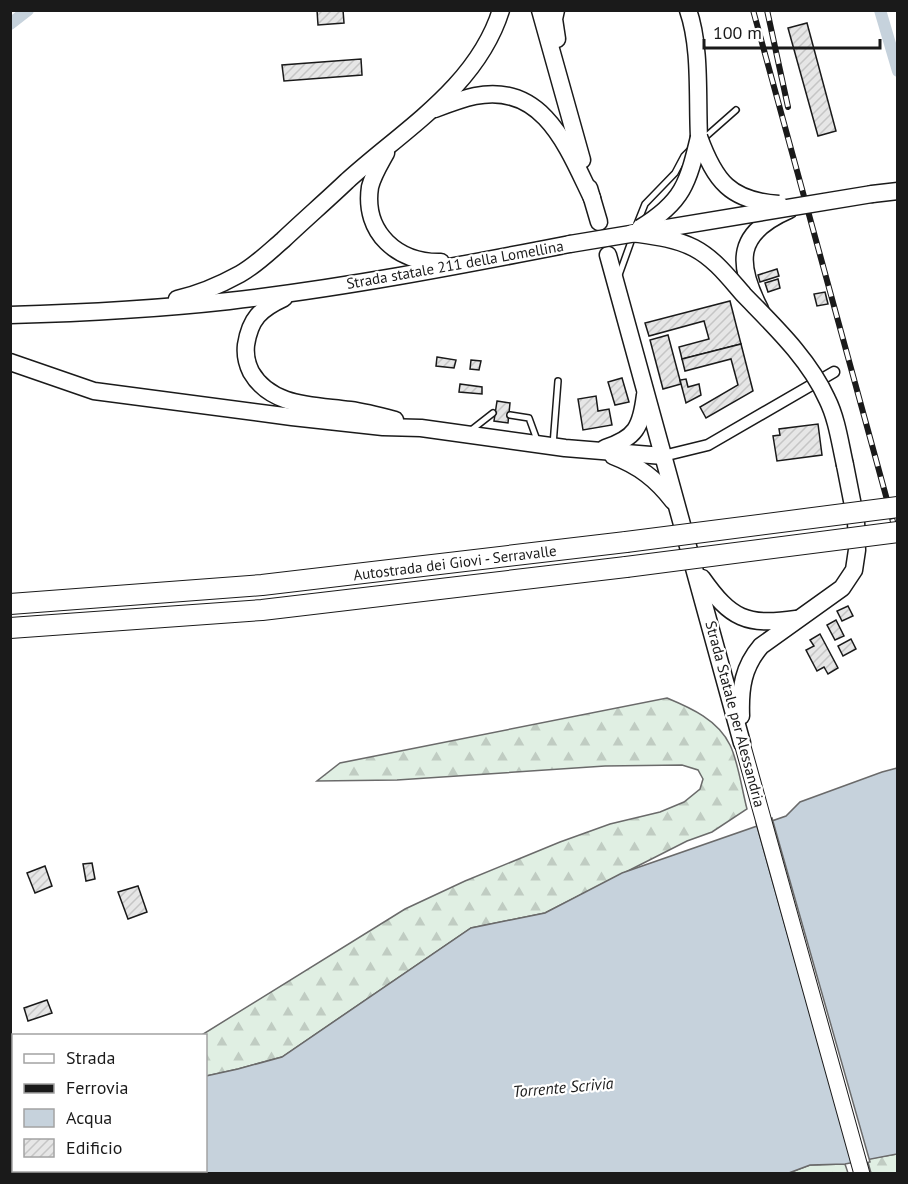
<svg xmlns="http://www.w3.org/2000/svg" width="908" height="1184" font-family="'PT Sans',sans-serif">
<defs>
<pattern id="forest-firs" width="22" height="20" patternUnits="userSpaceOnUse" patternTransform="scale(1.5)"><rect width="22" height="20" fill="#e0efe3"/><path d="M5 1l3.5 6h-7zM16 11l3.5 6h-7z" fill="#c0ccc2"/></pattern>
<pattern id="building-hatch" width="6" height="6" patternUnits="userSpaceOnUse" patternTransform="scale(1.5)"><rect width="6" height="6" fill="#e6e6e6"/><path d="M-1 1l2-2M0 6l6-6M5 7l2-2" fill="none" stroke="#c5c5c5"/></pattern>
</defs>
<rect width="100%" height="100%" fill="#fff"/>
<g fill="url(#forest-firs)" stroke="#6a6a6a" stroke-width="1.5">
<path d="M667 698C691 708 718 720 730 745 738 761 742 790 747 809L712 832 687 841 545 913 471 928 282 1057 238 1069 206 1076V1036H200L405 909 465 881 560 842 610 824 660 812 684 802 700 789 703 779 698 770 682 765 605 766 397 780 317 781 340 763Z"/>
<polygon points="897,1154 897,1173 871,1173 867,1159"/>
<polygon points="845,1164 848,1173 786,1174 810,1165"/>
</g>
<polygon fill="#c6d2dc" stroke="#6a6a6a" stroke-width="1.5" points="897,768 897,1154 845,1164 810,1165 786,1174 11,1174 10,1157 13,1156 14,1170 206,1170 206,1076 238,1069 282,1057 471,928 545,913 622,873 786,816 800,802 882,772"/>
<polygon fill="#fff" stroke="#6a6a6a" stroke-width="1.5" points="772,818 870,1162 853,1165 756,823"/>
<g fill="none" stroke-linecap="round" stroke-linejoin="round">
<g stroke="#c6d2dc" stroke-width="12">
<polyline points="880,10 898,71"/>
<polyline points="10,24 28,10"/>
</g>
</g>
<g fill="url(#building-hatch)" stroke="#1a1a1a" stroke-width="1.5">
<polygon points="317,10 343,10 344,23 318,25"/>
<polygon points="807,23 836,131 818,136 788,28"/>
<polygon points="361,59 362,75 284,81 282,65"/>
<polygon points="777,269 779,276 760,282 758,275"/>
<polygon points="778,279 780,288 768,292 765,283"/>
<polygon points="825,292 828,304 817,306 814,294"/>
<polygon points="730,301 741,344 682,359 679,347 709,339 704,321 649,336 645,323"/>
<polygon points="668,335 681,384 663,389 650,340"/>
<polygon points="741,344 753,391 706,418 700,407 738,385 731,359 685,371 682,359"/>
<polygon points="437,357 456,360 454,368 436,366"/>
<polygon points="471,360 481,361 479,370 470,369"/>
<polygon points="622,378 629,402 615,405 608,382"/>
<polygon points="686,379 688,387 699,384 701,395 686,403 680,380"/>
<polygon points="460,384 482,387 482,394 459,392"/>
<polygon points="596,396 598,411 609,409 612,425 583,430 578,399"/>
<polygon points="497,401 510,403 508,423 494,421"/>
<polygon points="818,424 822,455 777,461 773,436 780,435 779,429"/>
<polygon points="848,606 853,616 842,621 837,611"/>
<polygon points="836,620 844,636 835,640 827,625"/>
<polygon points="820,634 838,668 828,674 824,667 817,671 806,650 814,646 810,640"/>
<polygon points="851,639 856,649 843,656 838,646"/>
<polygon points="92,863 95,879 86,881 83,864"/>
<polygon points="45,866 52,886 35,893 27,873"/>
<polygon points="138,886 147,912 128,919 118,892"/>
<polygon points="47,1000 52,1013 28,1021 24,1008"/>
</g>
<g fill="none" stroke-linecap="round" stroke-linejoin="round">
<defs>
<g id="service">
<polyline points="702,140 736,110"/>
<polyline points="637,224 645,204 675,173 684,156 690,150"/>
<polyline points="619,275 633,236"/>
<polyline points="510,415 529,418 537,440"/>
<polyline points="470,431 493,413"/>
<polyline points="553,445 558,381"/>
</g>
<polyline id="minor" points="663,456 708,445 834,372"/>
<polyline id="secondary" points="742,743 862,1174"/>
<g id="primary">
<polyline points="540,10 582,160"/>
<polyline points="556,10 554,19 557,39"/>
<path d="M688 10C701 47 697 97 699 137"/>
<path d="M435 109C448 104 461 99 475 96 544 82 568 149 592 198"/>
<path d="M386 153C380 164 373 175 370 187 363 233 398 263 441 262"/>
<polyline points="589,188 599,222"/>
<polyline points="872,194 898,191"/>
<polyline points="608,255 742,743"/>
<path d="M284 298C260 309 250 319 246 345 245 354 247 364 251 372 271 407 314 405 350 410 365 412 380 416 395 420"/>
<path d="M177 299C199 294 220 285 240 274 256 265 269 252 283 240 304 220 326 201 347 181 403 130 477 87 501 10"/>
<path d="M760 309C736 262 736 233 789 210"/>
<path d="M10 315C83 313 157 309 229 301 343 288 457 266 570 244"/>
<polyline points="10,362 94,391 292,417 383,427 421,428 565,448 663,456"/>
<path d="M605 448C636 438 641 427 645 395"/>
<path d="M613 456C639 466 656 479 673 501"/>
<path d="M702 578C731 619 746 626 796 619"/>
<path d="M741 716C740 688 743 667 761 646L842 588 854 570 857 550 856 521 845 465"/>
</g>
<g id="motorway">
<polyline points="10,604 262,585 626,542"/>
<polyline points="10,628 262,610 626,567"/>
</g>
</defs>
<use href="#service" stroke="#1a1a1a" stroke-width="8"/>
<use href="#minor" stroke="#1a1a1a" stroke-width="13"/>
<use href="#secondary" stroke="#1a1a1a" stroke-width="17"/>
<use href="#primary" stroke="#1a1a1a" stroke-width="19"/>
<use href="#motorway" stroke="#1a1a1a" stroke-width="22"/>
<use href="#service" stroke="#fff" stroke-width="5"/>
<use href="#minor" stroke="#fff" stroke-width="10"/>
<use href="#secondary" stroke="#fff" stroke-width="15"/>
<use href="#primary" stroke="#fff" stroke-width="16"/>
<use href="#motorway" stroke="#fff" stroke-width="20"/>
<defs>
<g id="rail">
<polyline points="753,10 898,540"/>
<polyline points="767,10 788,107"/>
</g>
</defs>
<use href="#rail" stroke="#1a1a1a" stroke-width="6"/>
<use href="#rail" stroke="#fff" stroke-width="4" stroke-dasharray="11" stroke-linecap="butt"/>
<defs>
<g id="primary-bridge">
<path d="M699 137C715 181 730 201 779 204"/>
<path d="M640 228C683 202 688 183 699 137"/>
<path d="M632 233C653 236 674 238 694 248 715 259 729 278 744 295 774 326 809 359 827 399 837 419 840 443 845 465"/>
<polyline points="570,244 872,194"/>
</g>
<g id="motorway-bridge">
<polyline points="626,542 898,507"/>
<polyline points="626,567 898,532"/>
</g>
</defs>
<use href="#primary-bridge" stroke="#1a1a1a" stroke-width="19" stroke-linecap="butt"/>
<use href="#motorway-bridge" stroke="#1a1a1a" stroke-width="22" stroke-linecap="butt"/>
<use href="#primary-bridge" stroke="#fff" stroke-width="16"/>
<use href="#motorway-bridge" stroke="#fff" stroke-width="20"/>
</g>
<g text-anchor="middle" stroke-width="4.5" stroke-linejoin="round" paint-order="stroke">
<g font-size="15" fill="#1a1a1a" stroke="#fff">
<text transform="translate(455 265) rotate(-10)" y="5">Strada statale 211 della Lomellina</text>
<text transform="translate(455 563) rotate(-7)" y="5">Autostrada dei Giovi - Serravalle</text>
<text transform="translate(735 714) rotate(75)" y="5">Strada Statale per Alessandria</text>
</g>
<g font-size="16" font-style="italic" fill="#1a1a1a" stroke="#fff">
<text transform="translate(563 1087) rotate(-5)" y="6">Torrente Scrivia</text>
</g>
</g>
<rect width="908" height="1184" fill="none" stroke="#1a1a1a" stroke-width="24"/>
<rect x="12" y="1034" width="195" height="138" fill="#ffffff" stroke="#a3a3a3" stroke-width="1.5"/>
<rect x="24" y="1054" width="30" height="9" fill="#ffffff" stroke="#a3a3a3" stroke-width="1.5"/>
<text x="66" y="1064" font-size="18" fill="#1a1a1a">Strada</text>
<rect x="24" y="1084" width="30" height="9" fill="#1a1a1a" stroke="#a3a3a3" stroke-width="1.5"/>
<text x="66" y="1094" font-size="18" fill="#1a1a1a">Ferrovia</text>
<rect x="24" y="1109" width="30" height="18" fill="#c6d2dc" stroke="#a3a3a3" stroke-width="1.5"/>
<text x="66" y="1124" font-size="18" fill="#1a1a1a">Acqua</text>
<rect x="24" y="1139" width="30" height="18" fill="url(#building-hatch)" stroke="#a3a3a3" stroke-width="1.5"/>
<text x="66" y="1154" font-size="18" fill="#1a1a1a">Edificio</text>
<path d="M704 39v9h176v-9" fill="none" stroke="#1a1a1a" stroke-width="3"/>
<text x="713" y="39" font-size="18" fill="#1a1a1a" stroke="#ffffff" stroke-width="4.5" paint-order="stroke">100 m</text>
</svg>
